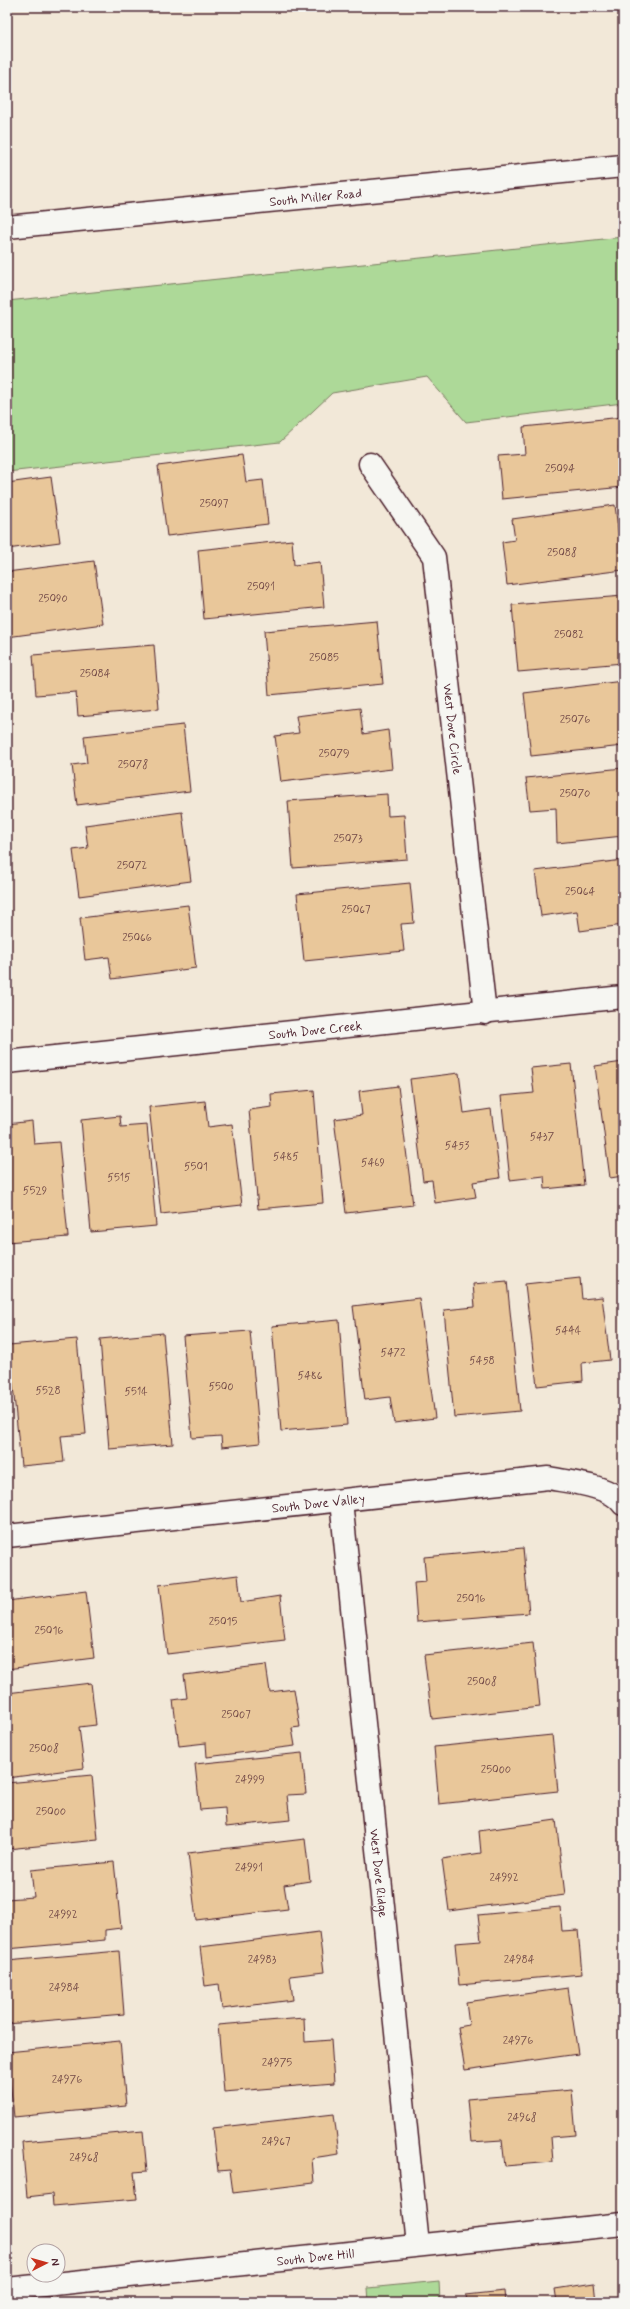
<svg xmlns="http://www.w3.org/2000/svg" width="630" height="2309" font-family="Mynerve,sans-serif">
<rect width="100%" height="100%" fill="#f2e8d8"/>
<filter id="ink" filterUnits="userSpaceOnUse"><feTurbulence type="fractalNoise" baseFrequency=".025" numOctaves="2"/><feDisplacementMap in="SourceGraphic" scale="8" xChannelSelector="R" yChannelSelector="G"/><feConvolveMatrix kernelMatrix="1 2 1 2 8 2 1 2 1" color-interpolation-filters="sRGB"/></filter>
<g filter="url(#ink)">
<g fill="#add998" stroke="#7c7c62">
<polygon points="623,237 623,403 466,422 427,377 332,393 280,442 7,472 7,301"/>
<polygon points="439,2281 440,2302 369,2302 368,2288"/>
</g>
<g fill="#e9c79a" stroke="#4a1f2b">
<polygon points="623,417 623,445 619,446 623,487 502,499 498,456 525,454 523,427"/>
<polygon points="242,455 246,482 263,480 268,524 167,536 158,466"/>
<polygon points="51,477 60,542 7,549 7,483"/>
<polygon points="615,505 623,570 507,585 502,542 515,540 512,519"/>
<polygon points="292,540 294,565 320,562 324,607 204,619 198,550"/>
<polygon points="94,561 103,624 7,637 7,572"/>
<polygon points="623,596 623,663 518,672 512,605"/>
<polygon points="377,621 383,684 269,695 264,631"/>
<polygon points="154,645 159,709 78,716 76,692 36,695 33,655"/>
<polygon points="623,681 623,746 531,756 524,693"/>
<polygon points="360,708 363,734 388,730 392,769 281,782 275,736 299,733 296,716"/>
<polygon points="183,725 190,791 77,805 72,765 87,763 84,736"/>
<polygon points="623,768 623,836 557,843 556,808 530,810 526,778"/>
<polygon points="387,794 388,816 404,815 407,859 293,868 288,801"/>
<polygon points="182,812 191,881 79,896 73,850 88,848 85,825"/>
<polygon points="623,860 623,925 580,931 577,911 541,916 535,871"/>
<polygon points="410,883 414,923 401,924 404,951 304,961 297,894"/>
<polygon points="188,905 196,968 112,979 109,957 85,960 80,918"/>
<polygon points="623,1062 623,1176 610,1178 595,1066"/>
<polygon points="571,1064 584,1185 545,1189 544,1176 510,1180 501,1096 534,1093 531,1068"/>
<polygon points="459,1073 464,1113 491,1109 500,1178 473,1182 476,1197 435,1203 432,1180 423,1181 410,1079"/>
<polygon points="398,1086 413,1205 346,1213 334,1119 362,1115 359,1091"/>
<polygon points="314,1090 323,1203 258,1209 249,1110 272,1107 271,1094"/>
<polygon points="205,1101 208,1127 232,1124 242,1205 161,1214 149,1107"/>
<polygon points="120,1116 121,1127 147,1125 156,1226 91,1232 81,1120"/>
<polygon points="32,1121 34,1144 59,1142 68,1237 7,1242 7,1124"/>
<polygon points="580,1278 582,1299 602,1297 610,1360 582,1363 583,1381 537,1386 525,1284"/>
<polygon points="507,1281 520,1411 454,1417 444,1310 475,1307 473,1284"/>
<polygon points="419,1298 435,1418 394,1423 390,1397 365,1400 353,1306"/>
<polygon points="339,1320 347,1425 281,1431 272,1326"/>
<polygon points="250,1331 260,1443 222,1447 221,1436 192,1438 183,1336"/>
<polygon points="163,1333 173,1444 109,1449 100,1339"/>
<polygon points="77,1339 86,1434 61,1436 64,1462 21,1466 9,1345"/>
<polygon points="523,1548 529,1613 417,1622 414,1583 426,1582 424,1557"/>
<polygon points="238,1575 241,1602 280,1596 285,1640 167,1654 159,1585"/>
<polygon points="86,1591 94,1658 7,1669 7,1601"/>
<polygon points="533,1643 540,1707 432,1719 424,1655"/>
<polygon points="266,1665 270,1692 294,1689 300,1727 292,1728 295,1746 207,1757 206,1743 179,1746 173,1700 187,1698 184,1675"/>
<polygon points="91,1683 96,1725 79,1727 84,1768 7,1778 7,1693"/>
<polygon points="552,1735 558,1791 439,1804 434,1747"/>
<polygon points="302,1753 306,1794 287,1795 290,1820 226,1827 225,1808 200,1810 195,1764"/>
<polygon points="92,1775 98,1840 7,1849 7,1783"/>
<polygon points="556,1820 565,1895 449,1911 442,1859 481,1853 479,1831"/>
<polygon points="305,1839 310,1881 284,1885 288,1909 196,1920 188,1853"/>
<polygon points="114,1862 121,1928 105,1930 105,1940 7,1949 7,1899 34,1897 31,1870"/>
<polygon points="560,1907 562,1931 578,1930 582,1974 459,1985 455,1943 481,1941 478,1915"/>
<polygon points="319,1932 324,1972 290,1976 293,2000 222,2009 219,1984 205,1986 200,1947"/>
<polygon points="119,1951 124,2014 7,2024 7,1961"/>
<polygon points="568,1988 578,2054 465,2070 458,2027 469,2025 466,2002"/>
<polygon points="304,2018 305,2042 331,2040 334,2083 224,2092 218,2025"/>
<polygon points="120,2041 126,2106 14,2117 7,2052"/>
<polygon points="572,2090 576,2135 551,2137 553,2162 505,2166 502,2140 471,2142 467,2099"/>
<polygon points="334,2114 339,2154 312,2158 314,2183 233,2193 230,2170 218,2171 213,2128"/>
<polygon points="143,2131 147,2171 134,2172 137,2199 53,2206 52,2194 27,2197 22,2142"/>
<polygon points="594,2283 596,2302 557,2302 555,2289"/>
<polygon points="504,2291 505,2302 467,2302 466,2295"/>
</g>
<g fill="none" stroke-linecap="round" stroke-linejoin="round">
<defs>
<g id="minor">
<path id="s1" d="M370 464 434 557 485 1013"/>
<path id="s2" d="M7 1062 623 997"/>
<path id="s3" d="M341 1501 418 2245"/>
<path id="s4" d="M7 1536 548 1478C569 1482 610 1485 623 1504"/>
<path id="s5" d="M7 2289 623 2224"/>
</g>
<g id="secondary">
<path id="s6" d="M7 227 623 166"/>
</g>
</defs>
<use href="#minor" stroke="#4a1f2b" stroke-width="25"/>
<use href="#secondary" stroke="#4a1f2b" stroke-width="25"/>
<use href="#minor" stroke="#f6f6f2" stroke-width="22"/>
<use href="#secondary" stroke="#f6f6f2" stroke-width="22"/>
</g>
</g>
<g text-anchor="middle" stroke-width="3" stroke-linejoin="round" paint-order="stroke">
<g font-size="11" fill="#724947">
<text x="560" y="472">25094</text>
<text x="214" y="507">25097</text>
<text x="562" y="556">25088</text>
<text x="261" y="590">25091</text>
<text x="53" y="602">25090</text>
<text x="569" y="638">25082</text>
<text x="324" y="661">25085</text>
<text x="95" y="677">25084</text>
<text x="575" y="723">25076</text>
<text x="334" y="757">25079</text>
<text x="133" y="768">25078</text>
<text x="575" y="797">25070</text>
<text x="348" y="842">25073</text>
<text x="132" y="869">25072</text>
<text x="580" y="895">25064</text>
<text x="356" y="913">25067</text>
<text x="137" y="941">25066</text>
<text x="542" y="1140">5437</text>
<text x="457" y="1149">5453</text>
<text x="286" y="1160">5485</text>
<text x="373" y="1166">5469</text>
<text x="196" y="1170">5501</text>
<text x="119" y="1181">5515</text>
<text x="35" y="1194">5529</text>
<text x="568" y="1334">5444</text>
<text x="393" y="1356">5472</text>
<text x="482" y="1364">5458</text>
<text x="310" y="1379">5486</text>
<text x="221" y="1390">5500</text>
<text x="48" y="1394">5528</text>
<text x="136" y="1395">5514</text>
<text x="471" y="1602">25016</text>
<text x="223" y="1625">25015</text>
<text x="49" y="1634">25016</text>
<text x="482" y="1685">25008</text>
<text x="236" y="1718">25007</text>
<text x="44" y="1752">25008</text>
<text x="496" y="1773">25000</text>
<text x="250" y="1783">24999</text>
<text x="51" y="1815">25000</text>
<text x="249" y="1871">24991</text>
<text x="504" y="1881">24992</text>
<text x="63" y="1918">24992</text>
<text x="262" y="1963">24983</text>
<text x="519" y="1963">24984</text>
<text x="64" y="1991">24984</text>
<text x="518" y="2044">24976</text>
<text x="277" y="2066">24975</text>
<text x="67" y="2083">24976</text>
<text x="522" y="2121">24968</text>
<text x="276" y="2145">24967</text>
<text x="84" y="2161">24968</text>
</g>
<g font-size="13" fill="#4a1f2b" stroke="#f6f6f2">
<text dy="5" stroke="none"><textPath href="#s6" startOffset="310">South Miller Road</textPath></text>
<text dy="5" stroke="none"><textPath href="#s1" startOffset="286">West Dove Circle</textPath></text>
<text dy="5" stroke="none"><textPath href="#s2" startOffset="310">South Dove Creek</textPath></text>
<text dy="5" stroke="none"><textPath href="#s4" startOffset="313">South Dove Valley</textPath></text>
<text dy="5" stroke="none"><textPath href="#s3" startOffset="374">West Dove Ridge</textPath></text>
<text dy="5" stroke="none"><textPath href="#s5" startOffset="310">South Dove Hill</textPath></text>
</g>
</g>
<rect width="630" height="2309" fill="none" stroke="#f6f6f2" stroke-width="24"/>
<rect x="12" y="12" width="606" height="2285" fill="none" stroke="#4a1f2b" stroke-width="1.5" filter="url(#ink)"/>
<g transform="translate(46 2263) rotate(84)"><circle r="19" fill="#f6f6f2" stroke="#b1a0a2"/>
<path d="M0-3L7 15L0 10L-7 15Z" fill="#c8321e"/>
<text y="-6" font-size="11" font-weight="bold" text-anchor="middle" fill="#4a1f2b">N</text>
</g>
</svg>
